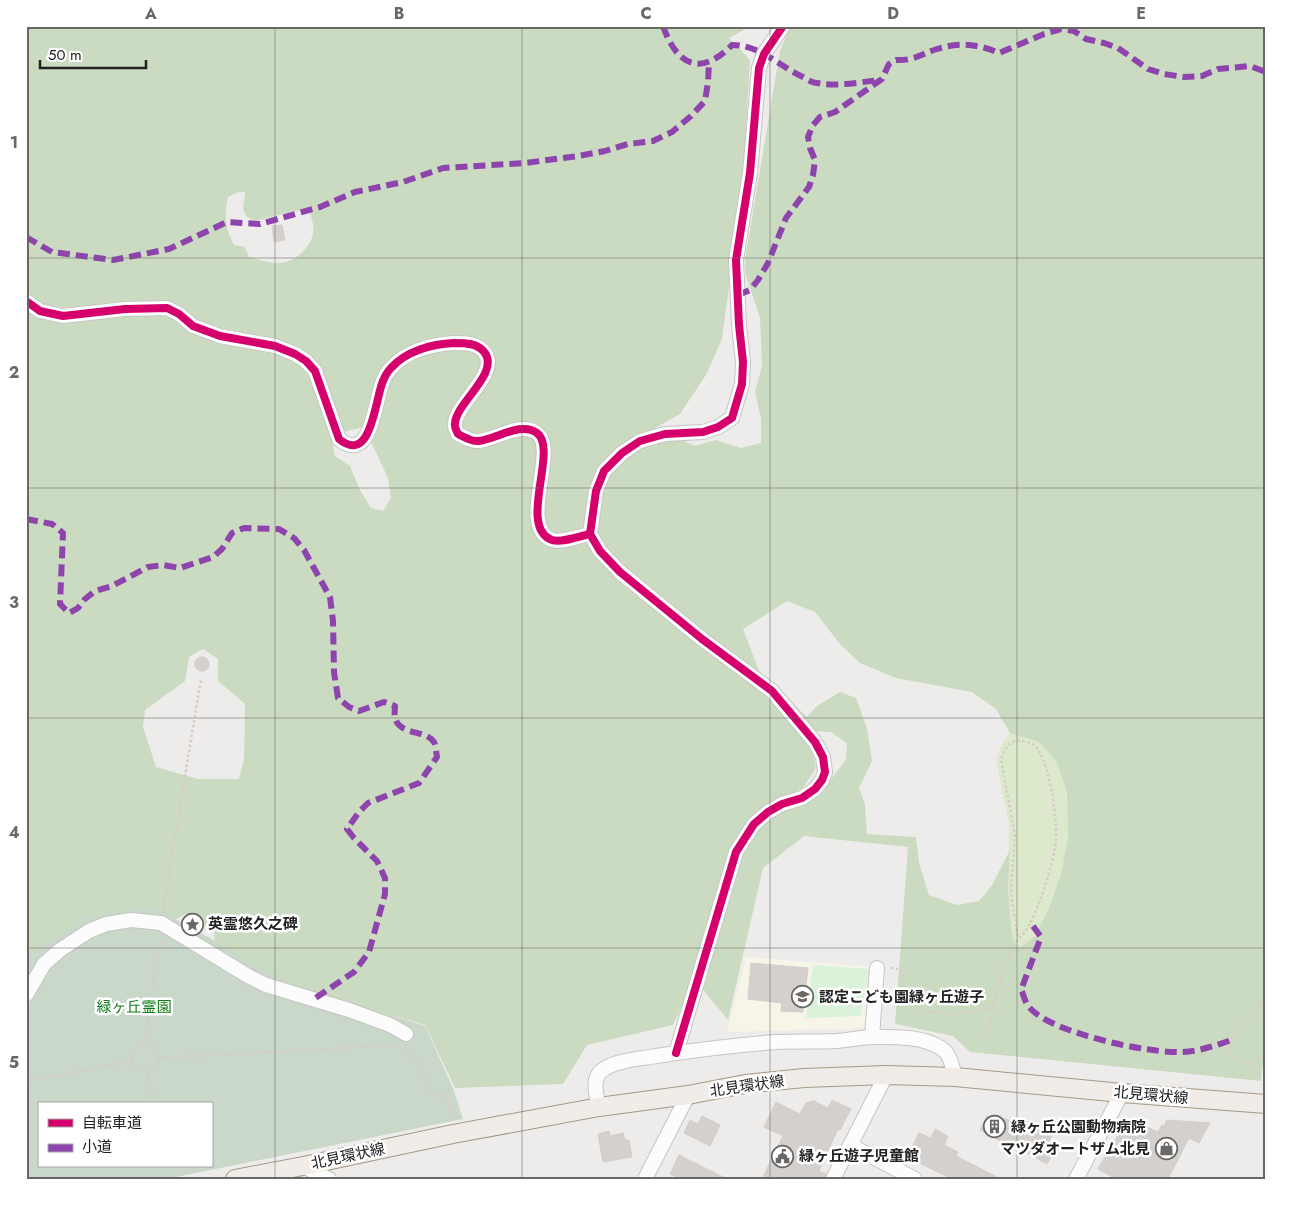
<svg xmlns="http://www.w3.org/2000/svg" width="1292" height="1205" font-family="Jost,'Noto Sans JP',sans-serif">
<rect width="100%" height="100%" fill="#eeecea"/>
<polygon fill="#f6f5e7" points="746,957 872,967 867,1028 727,1032"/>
<polygon fill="#dce9cb" points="1010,733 1039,742 1057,761 1067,794 1068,838 1061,874 1049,908 1035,936 1020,949 1013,941 1008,886 1009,824 996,761 1001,746"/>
<path fill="#cbdbc1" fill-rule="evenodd" d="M26 26H751L729 38 750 60 743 180 722 339 706 375 680 414 655 428 695 446 716 440 741 448 761 443V419L755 392 762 366 760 318 746 276 745 260 780 51 790 26H1266V1038L1261 1081 970 1052 953 1036 895 1024 908 847 804 836 763 868 728 1020 695 980 673 1025 587 1045 563 1084 455 1088 425 1025 295 987 215 943 214 930 185 914 173 921 26 967ZM238 192H245L243 210 247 217 255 221 308 208C311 216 315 226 313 234 310 248 294 263 279 263 270 264 258 259 249 257L245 247 234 245C225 228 224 215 228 197ZM364 427 388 478 391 498 383 511 371 508 360 490 350 466 335 456 332 440 343 432ZM787 601 815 612 840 644 860 663 896 678 972 692 996 709 1010 733 1039 742 1057 762 1067 793 1068 838 1061 874 1049 908 1035 936 1020 948 1013 941 1010 912 1008 886 1010 850 992 885 979 901 957 905 929 895 919 863 916 837 867 834 865 805 859 788 872 761 867 728 856 698 840 692 817 706 807 717 793 704 768 694 743 629ZM203 649 218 659V681L245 704 244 760 239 779H198L156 767 143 727 145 710 185 681 189 657ZM813 731 831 732 847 743 846 760 824 788 781 798 803 788 816 768 811 746Z"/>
<path fill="#c9d8c9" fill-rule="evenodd" d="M151 906 294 984 425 1026 453 1088 463 1119 166 1179H26V957L28 953 86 916ZM39 1104H211V1166H39Z"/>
<polygon fill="#d9f2d9" points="813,965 870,969 860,1016 806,1018"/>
<g fill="#d3d0ce" stroke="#d1cecb">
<polygon points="282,225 285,240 274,242 272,226"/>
<circle cx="202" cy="664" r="7"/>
<polygon points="751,963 808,968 803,1012 781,1011 782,1003 748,999"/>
<polygon points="832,1100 851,1109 840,1130 838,1129 819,1171 826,1174 824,1179 762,1179 783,1136 764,1127 776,1102 800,1114 806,1103 814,1101 828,1108"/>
<polygon points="702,1116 720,1125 710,1146 684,1133 690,1120 698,1124"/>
<polygon points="987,1116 1002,1123 1004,1118 1028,1131 1032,1124 1052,1135 1048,1144 1056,1148 1047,1164 1003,1140 1002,1142 980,1130"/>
<polygon points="1130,1119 1158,1132 1162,1125 1164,1126 1167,1120 1210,1123 1199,1143 1189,1138 1168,1179 1116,1179 1098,1169 1108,1151 1110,1152 1123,1124 1127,1126"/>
<polygon points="935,1129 948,1136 944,1145 958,1152 956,1156 1001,1179 952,1179 907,1157 919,1133 931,1138"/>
<polygon points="609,1131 610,1136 623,1133 625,1140 629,1140 632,1157 603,1162 598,1134"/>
<polygon points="679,1155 727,1179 680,1179 670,1174"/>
</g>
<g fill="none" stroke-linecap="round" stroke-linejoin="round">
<defs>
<g id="minor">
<path d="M26 301 40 311 63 316 125 309 167 308 179 314 193 326 220 336 275 346 295 354 306 361 315 371 339 439C372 466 375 398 383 381 385 376 388 371 391 368 406 351 432 344 454 343 465 343 478 343 485 353 499 374 457 402 455 423 454 427 456 430 458 434 464 437 472 442 479 441 497 439 521 421 537 433 559 449 517 527 552 540 562 543 580 536 590 534"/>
<polyline points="26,995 44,964 60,950 89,931 106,924 131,920 161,923 248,976 266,985 349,1010 390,1025 406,1034"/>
<polyline points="872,1037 877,968"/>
<polyline points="676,1053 736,852 754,824 768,812 782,804 802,798 815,789 822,780 825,772 823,757 815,742 772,691 702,639 620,572 600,551 590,534 596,491 604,471 622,453 640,441 665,434 703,432 718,427 732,418 742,384 743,362 739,325 736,260 750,173 759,68 764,54 783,26"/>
<path d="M599 1107C596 1095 591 1076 604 1069 618 1060 640 1059 656 1056 695 1050 736 1045 776 1042 796 1041 816 1042 836 1041 849 1040 862 1037 874 1037 895 1037 922 1036 941 1048 951 1054 952 1067 955 1077"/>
<polyline points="850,1145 915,1179"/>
<polyline points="303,1166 329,1179"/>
<polyline points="645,1179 688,1095"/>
<polyline points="833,1179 886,1075"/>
<polyline points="1076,1179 1122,1093"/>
</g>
<polyline id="major" points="235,1179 303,1166 453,1134 599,1107 688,1095 745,1084 804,1078 886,1075 955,1077 1122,1093 1266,1104"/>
</defs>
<use href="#minor" stroke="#c6c5c4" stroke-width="16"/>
<use href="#major" stroke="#a49a87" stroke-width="20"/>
<g stroke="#d7cac9" stroke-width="2.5" stroke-dasharray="2.5 2.5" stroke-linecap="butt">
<polyline points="163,910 201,679"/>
<path d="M891 968H895L903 972C903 980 904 988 907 995 919 1024 968 1011 993 1008 997 987 1004 967 1013 947 1016 940 1020 938 1025 932 1037 915 1055 860 1056 839 1057 817 1050 771 1040 753 1037 746 1029 741 1022 741 1009 739 1005 749 1001 759L1015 836 1012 872 1011 894 1018 938"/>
<path d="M1266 998 1246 1019 1231 1040 1229 1053C1244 1070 1249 1061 1266 1055"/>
<polyline points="981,1041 990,1026 993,1008"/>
<polyline points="145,1044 158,951 162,940"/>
<circle cx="146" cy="1058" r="14"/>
<path d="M404 1048C421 1062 423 1072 429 1092L447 1096 451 1119"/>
<polyline points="160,1058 398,1045"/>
<polyline points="148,1072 154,1104"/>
<polyline points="26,1081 133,1061"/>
</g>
<use href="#minor" stroke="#fcfcfc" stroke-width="14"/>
<use href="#major" stroke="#f1ece7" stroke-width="18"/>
<g stroke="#8e44ad" stroke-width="6" stroke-dasharray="12 6" stroke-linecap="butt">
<path d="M663 26C677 66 701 77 732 45 760 45 779 66 803 77 807 79 812 83 817 83 837 87 860 82 880 80"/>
<polyline points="26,237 52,252 113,260 169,249 227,222 260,224 320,207 355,192 403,182 443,168 525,163 578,156 605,151 628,144 653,141 672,132 691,116 705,101 708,82 709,63"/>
<path d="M738 295 750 290 758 280 768 263 786 218 809 187 813 175 815 160 810 148 808 137 813 125 820 117 835 112 882 79 889 64 896 60C914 61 921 54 937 49 958 42 979 44 999 53L1044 34 1061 29 1074 31 1086 39 1104 43 1118 48 1148 69 1164 74 1184 77 1202 76 1218 69 1250 66 1266 72"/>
<path d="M26 519 52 524 63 533 60 604 69 613 78 608 85 599 95 591 112 586 148 567 163 565 180 568 213 557 222 549 232 533 244 528 279 529 294 538 304 550 330 597 333 621 334 672 338 698 349 707 359 711 384 702 395 706C395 709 394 715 395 718 400 736 425 729 434 742 436 746 436 752 437 757L419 783 368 803 359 812 347 829 354 838 377 861 385 878V894L369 952 354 972 314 999"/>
<path d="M1033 926 1041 937 1021 990C1024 995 1025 1003 1029 1007 1050 1033 1150 1054 1183 1052 1199 1051 1215 1046 1231 1040"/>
</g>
<defs>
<g id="cycleway">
<path d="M26 301 40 311 63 316 125 309 167 308 179 314 193 326 220 336 275 346 295 354 306 361 315 371 339 439C372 466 375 398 383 381 385 376 388 371 391 368 406 351 432 344 454 343 465 343 478 343 485 353 499 374 457 402 455 423 454 427 456 430 458 434 464 437 472 442 479 441 497 439 521 421 537 433 559 449 517 527 552 540 562 543 580 536 590 534"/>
<polyline points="676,1053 736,852 754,824 768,812 782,804 802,798 815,789 822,780 825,772 823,757 815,742 772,691 702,639 620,572 600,551 590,534 596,491 604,471 622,453 640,441 665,434 703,432 718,427 732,418 742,384 743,362 739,325 736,260 750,173 759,68 764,54 783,26"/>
</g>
</defs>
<use href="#cycleway" stroke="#fff" stroke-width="11"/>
<use href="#cycleway" stroke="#d6006c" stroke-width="8"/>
</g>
<path fill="none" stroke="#696867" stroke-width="1" stroke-opacity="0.55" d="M275 26V1179M522 26V1179M770 26V1179M1017 26V1179M26 258H1266M26 488H1266M26 718H1266M26 948H1266"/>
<defs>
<symbol id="sight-ring" viewBox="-11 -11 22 22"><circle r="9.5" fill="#fff" stroke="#696867" stroke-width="1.5"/><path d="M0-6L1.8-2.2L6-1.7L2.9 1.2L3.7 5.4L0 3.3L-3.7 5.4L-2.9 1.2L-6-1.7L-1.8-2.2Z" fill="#696867"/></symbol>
<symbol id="school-ring" viewBox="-11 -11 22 22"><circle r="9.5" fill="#fff" stroke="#696867" stroke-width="1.5"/><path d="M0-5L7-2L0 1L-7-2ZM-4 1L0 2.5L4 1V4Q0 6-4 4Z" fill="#696867"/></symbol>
<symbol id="building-ring" viewBox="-11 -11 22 22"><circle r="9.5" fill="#fff" stroke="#696867" stroke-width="1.5"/><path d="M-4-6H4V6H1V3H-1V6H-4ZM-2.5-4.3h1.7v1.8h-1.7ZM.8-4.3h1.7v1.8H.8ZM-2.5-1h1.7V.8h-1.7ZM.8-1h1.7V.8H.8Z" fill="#696867"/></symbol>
<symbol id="shop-ring" viewBox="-11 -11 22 22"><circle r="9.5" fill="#fff" stroke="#696867" stroke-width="1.5"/><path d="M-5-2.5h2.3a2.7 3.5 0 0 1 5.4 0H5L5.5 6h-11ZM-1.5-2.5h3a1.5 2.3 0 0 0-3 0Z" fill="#696867"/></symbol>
<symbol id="civic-ring" viewBox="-11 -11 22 22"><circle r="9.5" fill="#fff" stroke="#696867" stroke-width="1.5"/><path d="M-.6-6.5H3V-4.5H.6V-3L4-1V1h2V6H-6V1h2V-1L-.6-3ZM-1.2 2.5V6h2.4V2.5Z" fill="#696867"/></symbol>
</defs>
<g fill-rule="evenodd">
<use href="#sight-ring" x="180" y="912" width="25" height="25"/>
<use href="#school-ring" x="790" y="984" width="25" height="25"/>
<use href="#building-ring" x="982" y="1114" width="25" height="25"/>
<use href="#shop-ring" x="1154" y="1136" width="25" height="25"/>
<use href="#civic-ring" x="770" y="1144" width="25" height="25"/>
</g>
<g text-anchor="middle" stroke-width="5" stroke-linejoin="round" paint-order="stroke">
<g font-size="15" font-weight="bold" fill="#212121" stroke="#fff" text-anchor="start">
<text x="208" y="929">英霊悠久之碑</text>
<text x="819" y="1002">認定こども園緑ヶ丘遊子</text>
<text x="1011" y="1132">緑ヶ丘公園動物病院</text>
<text x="1150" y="1154" text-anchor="end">マツダオートザム北見</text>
<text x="799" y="1161">緑ヶ丘遊子児童館</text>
</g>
<g font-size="15" fill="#127b19" stroke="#fff">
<text x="134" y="1012">緑ヶ丘霊園</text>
</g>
<g font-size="15" fill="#212121" stroke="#fff">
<text transform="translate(747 1086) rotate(-8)" y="5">北見環状線</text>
<text transform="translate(1151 1095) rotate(5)" y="5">北見環状線</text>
<text transform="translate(348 1156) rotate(-12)" y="5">北見環状線</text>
</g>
</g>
<rect width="1292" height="1205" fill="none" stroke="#ffffff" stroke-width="55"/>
<rect x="38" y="1102" width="175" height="65" fill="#ffffff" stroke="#a6a6a6"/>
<rect x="48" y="1119" width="25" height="8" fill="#d6006c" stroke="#a6a6a6"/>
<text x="82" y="1128" font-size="15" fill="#212121">自転車道</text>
<rect x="48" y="1144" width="25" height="8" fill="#8e44ad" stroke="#a6a6a6"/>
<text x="82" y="1152" font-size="15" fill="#212121">小道</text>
<path d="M40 60v8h106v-8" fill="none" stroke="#212121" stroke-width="2.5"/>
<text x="48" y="60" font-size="15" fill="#212121" stroke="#ffffff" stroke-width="4" paint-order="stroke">50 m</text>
<rect x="28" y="28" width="1236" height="1150" fill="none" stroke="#696867" stroke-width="2"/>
<g font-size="16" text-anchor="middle" font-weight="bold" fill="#696867">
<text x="151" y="19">A</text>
<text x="399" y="19">B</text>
<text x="646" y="19">C</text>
<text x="893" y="19">D</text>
<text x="1141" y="19">E</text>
<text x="14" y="148">1</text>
<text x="14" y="378">2</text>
<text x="14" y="608">3</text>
<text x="14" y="838">4</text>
<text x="14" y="1068">5</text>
</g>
</svg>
